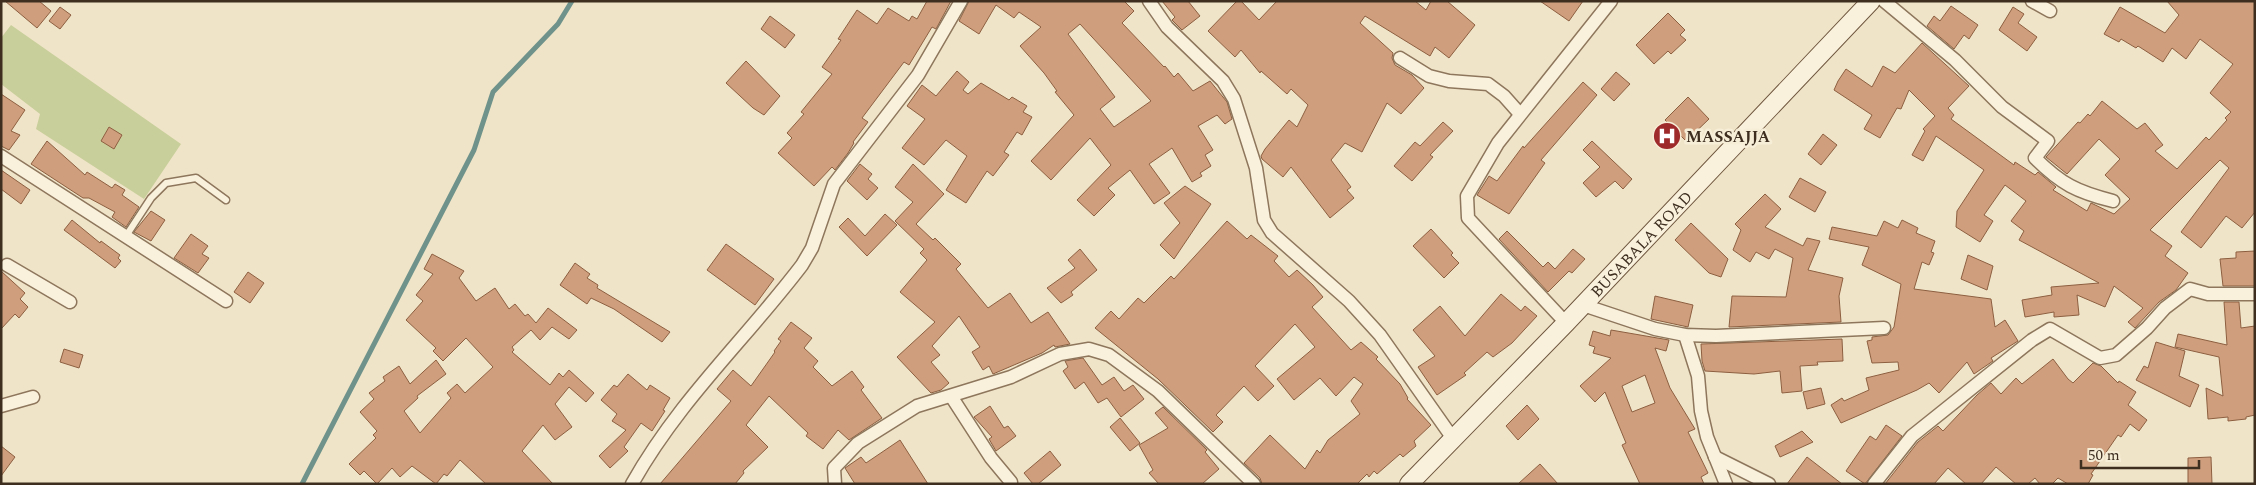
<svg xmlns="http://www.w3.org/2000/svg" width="2256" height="485" font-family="Spectral,serif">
<rect width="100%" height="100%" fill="#f0e4c8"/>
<polygon fill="#c9cf9b" points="11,25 181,144 144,199 36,129 40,114 1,84 1,38"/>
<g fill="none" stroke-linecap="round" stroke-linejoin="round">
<polyline stroke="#6f938a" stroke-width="5" points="302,484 474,150 493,92 558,24 572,1"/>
</g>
<g fill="#cf9f7d" stroke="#8d5f41" fill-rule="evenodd">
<polygon points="5,1 39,1 51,11 37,28"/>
<polygon points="927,1 951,1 936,29 932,27 909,65 904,62 862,118 868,122 853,142 854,143 848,153 835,170 832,167 814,186 778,153 792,138 787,133 804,114 801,112 832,74 822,67 841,40 838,39 857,10 877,24 888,8 909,21 912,16 917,19"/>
<path d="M969 1H1124L1134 11 1122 23 1164 67 1165 66 1174 77 1178 73 1193 91 1210 81 1227 102 1232 119 1225 124 1217 115 1198 126 1213 150 1205 155 1211 166 1200 173 1202 176 1192 182 1172 148 1149 164 1170 193 1154 204 1130 170 1108 188 1115 195 1094 216 1077 200 1111 165 1090 138 1051 180 1031 161 1074 115 1055 92 1057 91 1044 73 1020 46 1041 27 1019 12 1014 18 996 5 979 34 959 21ZM1080 24 1151 101 1114 127 1100 109 1115 97 1068 34Z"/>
<polygon points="1162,1 1188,1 1200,16 1182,30 1172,20 1175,17"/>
<polygon points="1237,1 1241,1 1259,20 1277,1 1415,1 1426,10 1431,1 1447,1 1475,25 1449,58 1435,47 1430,56 1365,16 1360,23 1393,53 1392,58 1395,65 1412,75 1424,88 1401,114 1387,103 1362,152 1345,143 1331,160 1351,187 1347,190 1354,198 1330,218 1291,167 1283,177 1262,159 1261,156 1265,149 1289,120 1297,127 1308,105 1291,89 1287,94 1261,71 1260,73 1241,50 1235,57 1208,31"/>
<polygon points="1540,1 1583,1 1569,21"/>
<polygon points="2167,1 2255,1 2255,212 2242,228 2226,216 2201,248 2181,232 2229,168 2220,160 2150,230 2172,246 2165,256 2188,273 2176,290 2159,302 2135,328 2128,322 2143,308 2114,286 2105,307 2077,295 2079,315 2054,317 2054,312 2025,317 2022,300 2052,295 2051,287 2099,283 2019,240 2024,231 2011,221 2026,201 2005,185 1984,215 1993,221 1980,242 1956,227 1957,211 1984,170 1936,136 1923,161 1912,155 1925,131 1923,129 1935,116 1909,90 1901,109 1897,108 1880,138 1864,129 1872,115 1834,90 1838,81 1846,69 1872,87 1883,66 1895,73 1922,43 1969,86 1948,108 1954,115 1951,119 2014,165 2015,162 2035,175 2038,172 2056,187 2053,190 2087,211 2091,203 2114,214 2130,199 2105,175 2120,159 2099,139 2067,174 2046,157 2078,122 2080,123 2088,114 2090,116 2102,101 2137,129 2145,123 2163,145 2155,151 2177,169 2206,137 2209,140 2227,120 2225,118 2231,112 2210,93 2233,64 2200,39 2186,59 2172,48 2163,62 2138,46 2136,48 2121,39 2119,42 2104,34 2120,7 2165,33 2179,15"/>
<polygon points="1951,6 1978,25 1969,39 1964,35 1954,49 1927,26 1934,16 1940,21"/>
<polygon points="60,7 71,15 60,29 49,21"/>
<polygon points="2013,7 2024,14 2018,23 2037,37 2027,51 1999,30"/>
<polygon points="1668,13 1685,30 1680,35 1686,40 1671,54 1668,51 1654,64 1636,45"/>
<polygon points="770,16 795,35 785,48 761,29"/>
<polygon points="746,61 780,96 764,115 753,108 726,83"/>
<polygon points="957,71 969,82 963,90 968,94 981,83 1009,100 1012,97 1027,106 1023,112 1032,117 1022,135 1017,132 1004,152 1009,155 993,176 987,171 966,203 946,190 967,156 946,140 924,165 902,148 925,119 907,106 922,85 936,96"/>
<polygon points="1616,72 1630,84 1614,101 1601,89"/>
<polygon points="1583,82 1597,95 1541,160 1545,163 1509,214 1477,195 1489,176 1497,181 1523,146 1524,148"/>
<polygon points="1,94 25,110 11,131 20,135 9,150 1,146"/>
<polygon points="1688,97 1709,119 1686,141 1665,120"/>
<polygon points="1443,122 1453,131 1430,155 1433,157 1412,181 1394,166 1415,142 1420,146"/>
<polygon points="109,127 122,135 114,149 101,141"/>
<polygon points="1823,134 1837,145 1821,165 1808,154"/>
<polygon points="47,141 85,175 87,172 112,188 115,184 125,190 122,195 139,207 126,227 112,217 115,212 89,198 83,198 31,164"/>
<polygon points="1592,141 1632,179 1623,189 1615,181 1596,197 1583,183 1600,167 1583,150"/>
<polygon points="860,164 872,174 868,179 878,188 867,200 847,181"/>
<polygon points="913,164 944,194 916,224 933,240 935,238 961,264 956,269 988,308 1010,293 1031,323 1048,312 1070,344 1055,347 1054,345 1042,353 993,374 989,366 983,370 972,352 980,347 959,316 932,346 940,355 931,362 949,383 941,390 931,393 897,357 935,322 900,292 927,260 920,253 924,249 895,221 913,202 895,187"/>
<polygon points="1,170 30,190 21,204 1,189"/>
<polygon points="1800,178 1826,192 1815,212 1789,197"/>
<polygon points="1185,186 1211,204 1174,259 1160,245 1180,223 1164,203"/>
<polygon points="1765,194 1781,209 1765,227 1803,246 1807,238 1820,241 1808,270 1843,278 1839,296 1841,322 1729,327 1732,296 1786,297 1793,258 1775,249 1769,259 1756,252 1750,262 1733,250 1741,230 1735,224"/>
<polygon points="151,211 165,220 151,241 134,232"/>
<polygon points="885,214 897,225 867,256 839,227 848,218 865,236"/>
<polygon points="72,220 100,243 101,241 120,255 118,258 121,261 115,268 64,230"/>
<polygon points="1902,220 1918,228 1916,233 1935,241 1931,252 1934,253 1929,265 1922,262 1914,289 1991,299 1995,327 2005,320 2018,341 1991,358 1993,361 1974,374 1967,362 1939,393 1929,383 1917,390 1841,423 1831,405 1842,398 1844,401 1869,390 1866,378 1899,370 1898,362 1872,363 1867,341 1872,340 1872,337 1888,335 1894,327 1901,284 1862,265 1869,247 1829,239 1832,227 1877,236 1884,221 1898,228"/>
<polygon points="1227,221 1247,239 1251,235 1278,256 1274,261 1289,277 1297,270 1313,285 1323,297 1312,307 1351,350 1361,342 1378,357 1376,359 1400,384 1408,398 1407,399 1431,425 1414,441 1416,446 1403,457 1400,454 1377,474 1374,471 1369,477 1367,474 1357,484 1262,484 1260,478 1244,463 1270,435 1305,469 1317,450 1320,453 1328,440 1360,414 1351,401 1363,384 1354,377 1336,396 1320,378 1294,400 1277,379 1315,347 1295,324 1255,366 1274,386 1258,401 1244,386 1216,415 1223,422 1213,432 1158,379 1095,328 1111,311 1119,319 1138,298 1144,303 1171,276 1174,279"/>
<polygon points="1691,223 1728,259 1721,277 1709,273 1675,240"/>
<polygon points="1431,229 1453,253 1451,255 1459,263 1444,278 1413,246"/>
<polygon points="1507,231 1543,267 1548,262 1555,269 1573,249 1585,259 1572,273 1569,271 1548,292 1499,239"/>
<polygon points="191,234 208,246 202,254 209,258 198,273 174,258"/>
<polygon points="726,244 774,279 755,305 707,270"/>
<polygon points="1080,249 1097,270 1071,292 1073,295 1061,303 1047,288 1075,268 1068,260"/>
<polygon points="2255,251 2255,286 2223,286 2220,259 2236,258 2236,252"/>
<polygon points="432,254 464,271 459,278 476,301 495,288 509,309 515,304 525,316 528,314 536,323 548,308 577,330 569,339 552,327 540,340 531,330 512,347 514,350 512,352 550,385 559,373 563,377 569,370 594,393 586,402 569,387 555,404 572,427 555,440 543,425 522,451 553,484 486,484 460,460 447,476 444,474 436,484 412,466 400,477 392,468 377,484 364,471 360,475 349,464 376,438 373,435 377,431 360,412 374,399 369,393 385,381 383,377 399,366 410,384 436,360 446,374 417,396 418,398 404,411 420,433 451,398 447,393 457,384 465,393 493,367 466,338 443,361 433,351 436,348 406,320 423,301 416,295 433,274 424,269"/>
<polygon points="1968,255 1993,266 1987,290 1961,279"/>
<polygon points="575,263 590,274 587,278 598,285 597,288 670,332 662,342 614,309 591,298 587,304 560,285"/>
<polygon points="1,271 25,293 20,299 28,307 19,318 15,314 1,329"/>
<polygon points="248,272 264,283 250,303 234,292"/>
<polygon points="1501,294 1521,311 1525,306 1537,316 1512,343 1493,357 1487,352 1464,373 1466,375 1437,395 1418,367 1435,356 1413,330 1440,306 1465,336"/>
<polygon points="1655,296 1693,305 1688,327 1651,319"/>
<polygon points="2224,302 2239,302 2241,328 2255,326 2255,415 2246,417 2246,419 2228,421 2228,417 2208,419 2206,388 2223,396 2219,357 2175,347 2178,334 2227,345"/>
<polygon points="791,322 812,338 804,348 818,361 813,367 832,386 852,371 864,387 861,390 882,418 849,440 838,430 823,449 806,436 808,433 769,396 746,425 768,447 743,471 744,473 735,484 660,484 731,401 717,389 733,370 751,386 775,352 774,351 781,341 778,339"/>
<path d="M1611 330 1669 340 1666 351 1655 348 1670 388 1695 429 1688 432 1708 473 1701 477 1704 484H1640L1622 445 1626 443 1605 392 1595 402 1580 386 1611 358 1593 353 1595 347 1589 345 1593 331 1610 336ZM1645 375 1655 403 1632 412 1622 386Z"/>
<polygon points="1842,339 1843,361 1817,362 1818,365 1800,366 1802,391 1782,393 1780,371 1754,374 1705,371 1702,361 1701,344"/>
<polygon points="2156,342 2185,351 2179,376 2199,385 2190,407 2136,380 2144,366 2148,368"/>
<polygon points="64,349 83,355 79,368 60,362"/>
<polygon points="1083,358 1102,385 1114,377 1124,391 1133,385 1144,399 1121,417 1107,398 1098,403 1084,382 1075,389 1063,371 1068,367 1065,361"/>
<polygon points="2053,359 2068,379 2073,383 2093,363 2101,366 2118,383 2119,381 2136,392 2128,405 2147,420 2139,431 2130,424 2121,437 2118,435 2091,474 2093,475 2088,484 2068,484 2058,478 2052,484 2040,484 2035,478 2028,484 2016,484 1996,467 1981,484 1966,484 1948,468 1934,484 1885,484 1918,442 1938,426 1943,431 1977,395 1991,383 2001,394 2016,378 2022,384"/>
<polygon points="628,374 647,390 650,385 670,398 663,410 665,411 652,431 641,423 624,447 628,451 610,468 599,456 626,430 612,421 617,414 601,400 614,385 617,387"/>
<polygon points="1821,388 1825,404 1807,409 1803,392"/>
<polygon points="1527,405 1539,419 1518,440 1506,426"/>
<polygon points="990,406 1004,428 1008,426 1016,436 996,451 989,439 992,437 974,417"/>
<polygon points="1163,407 1207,450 1205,452 1219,469 1202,484 1159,484 1149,473 1153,470 1139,445 1168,428 1155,413"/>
<polygon points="1120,418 1140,443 1130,451 1110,427"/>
<polygon points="1886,425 1902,436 1865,484 1846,471 1870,436 1876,440"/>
<polygon points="1802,431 1813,442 1780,457 1775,446"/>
<polygon points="900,440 928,484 855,484 845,468 861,457 866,463"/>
<polygon points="1,446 15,457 1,476"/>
<polygon points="1050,451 1061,465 1038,484 1033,484 1024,473"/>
<polygon points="1807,457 1842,484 1787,484"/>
<polygon points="2211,457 2212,484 2188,484 2188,458"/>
<polygon points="1540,464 1558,484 1518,484"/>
</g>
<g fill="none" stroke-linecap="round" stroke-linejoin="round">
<defs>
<polyline id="lane" points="126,236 151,198 166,183 196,178 226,200"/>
<g id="street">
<polyline points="1149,1 1167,27 1223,81 1234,99 1256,168 1264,220 1272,233 1349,301 1380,335 1454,440"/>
<path d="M1884 1 1955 60 2002 107 2048 141 2035 158C2061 184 2077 192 2113 201"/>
<polyline points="2032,1 2050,11"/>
<polyline points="1400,58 1429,76 1449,81 1488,84 1504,96 1520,114"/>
<polyline points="1,156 226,301"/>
<polyline points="7,265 70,302"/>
<polyline points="1583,305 1655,329 1685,335 1716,336 1884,328"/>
<polyline points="1566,323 1468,218 1467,196 1498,143 1611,1"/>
<polyline points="1685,335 1698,376 1701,411 1707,437 1726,484"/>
<polyline points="951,396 991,458 1011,482"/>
<polyline points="1,406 33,397"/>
<polyline points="1715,457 1769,484"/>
<path d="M632 484C679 400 745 340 802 265L812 248 834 184 918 75 961 1"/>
<polyline points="835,484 834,468 858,443 917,406 1011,377 1060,354 1089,349 1109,355 1158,391 1254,484"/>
<polyline points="1874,484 1912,436 2032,340 2050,329 2100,358 2116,355 2147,328 2165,308 2190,289 2208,294 2255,294"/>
</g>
<g id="secondary">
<path id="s1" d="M1409 484 1566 323 1871 1"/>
</g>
</defs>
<use href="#lane" stroke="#8d765c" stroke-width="9"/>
<use href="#street" stroke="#8d765c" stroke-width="15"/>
<use href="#secondary" stroke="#6f573f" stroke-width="20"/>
<use href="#lane" stroke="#faf1dc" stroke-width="6"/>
<use href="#street" stroke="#faf1dc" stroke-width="12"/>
<use href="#secondary" stroke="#faf1dc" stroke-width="18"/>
</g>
<defs>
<symbol id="hospital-disc" viewBox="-11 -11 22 22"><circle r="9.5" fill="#9e2a2b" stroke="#f7eed8"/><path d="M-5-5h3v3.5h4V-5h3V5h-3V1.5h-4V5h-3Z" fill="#fff"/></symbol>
</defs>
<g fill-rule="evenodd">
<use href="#hospital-disc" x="1651" y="120" width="32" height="32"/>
</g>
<g text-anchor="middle" stroke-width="5" stroke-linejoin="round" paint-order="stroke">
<g font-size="16" font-weight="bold" fill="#3d2e20" stroke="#f7eed8" text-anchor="start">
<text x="1686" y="142">MASSAJJA</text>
</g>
<g font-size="16" fill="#3d2e20" stroke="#f7eed8">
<text dy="6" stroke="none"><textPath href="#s1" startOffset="334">BUSABALA ROAD</textPath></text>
</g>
</g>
<rect width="2256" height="485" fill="none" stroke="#3d2e20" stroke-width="5"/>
<path d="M2081 460v8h118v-8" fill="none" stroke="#3d2e20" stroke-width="2.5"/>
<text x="2088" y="460" font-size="15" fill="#3d2e20" stroke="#f7eed8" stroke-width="4" paint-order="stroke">50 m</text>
</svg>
